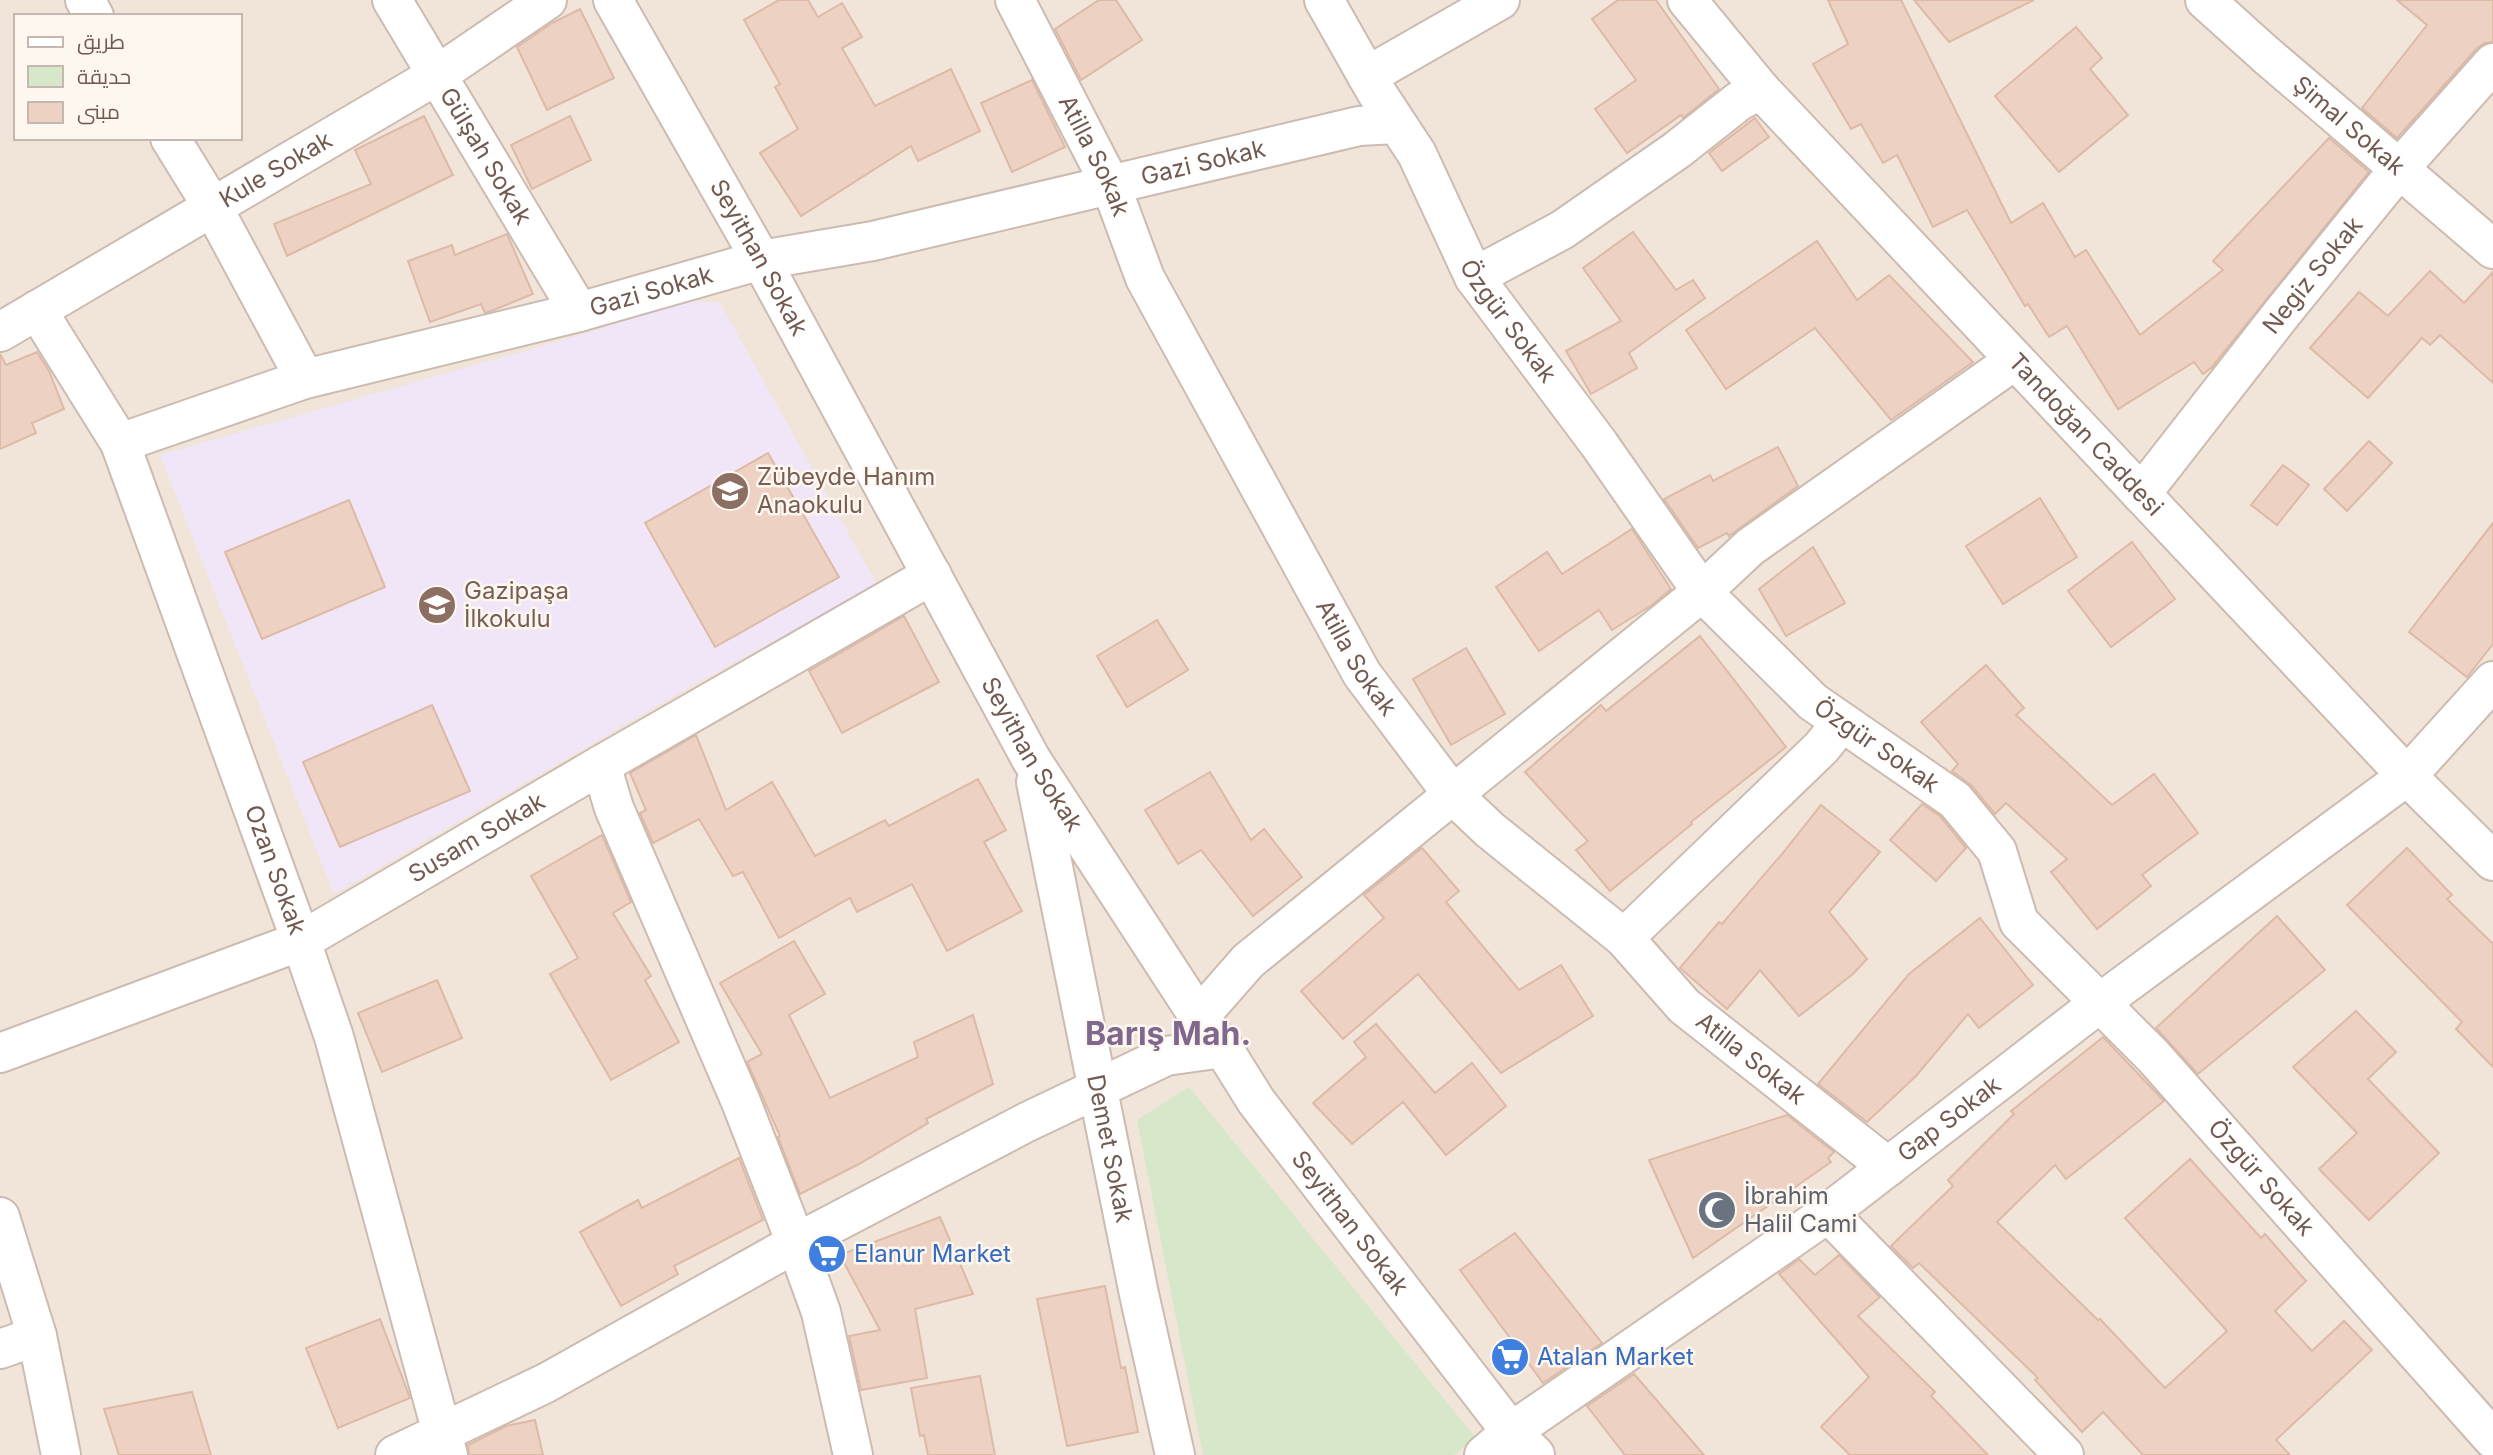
<svg xmlns="http://www.w3.org/2000/svg" width="2493" height="1455" font-family="Inter,Cairo,sans-serif">
<rect width="100%" height="100%" fill="#faf3ea"/>
<path fill="#f1e5d9" fill-rule="evenodd" d="M0 0H2493V1455H0ZM16 16H240V138H16Z"/>
<polygon fill="#f0e6f7" points="682,300 720,303 878,586 698,682 334,894 160,455 591,332"/>
<polygon fill="#d7e7c9" points="1189,1087 1476,1438 1454,1455 1203,1455 1137,1120"/>
<g fill="#edd2c4" stroke="#deb9a6" stroke-width="2">
<polygon points="779,0 808,0 818,17 842,3 862,37 842,48 875,106 951,69 980,131 918,161 911,146 801,216 760,153 798,129 775,87 780,84 744,20"/>
<polygon points="1099,0 1116,0 1142,40 1081,80 1055,29"/>
<polygon points="1618,0 1656,0 1719,89 1683,118 1681,115 1627,153 1595,109 1636,80 1592,19"/>
<polygon points="1828,0 1901,0 2011,223 2043,203 2075,257 2086,250 2140,335 2223,270 2213,261 2329,138 2369,172 2212,367 2203,374 2194,362 2118,409 2067,326 2049,337 2028,304 2025,306 1967,210 1933,227 1897,155 1883,163 1861,124 1851,129 1813,64 1848,44"/>
<polygon points="1914,0 2034,0 1949,42"/>
<polygon points="2397,0 2493,0 2493,42 2485,43 2477,48 2397,138 2362,108 2427,25"/>
<polygon points="580,9 614,78 547,110 517,47 552,23"/>
<polygon points="2076,27 2102,58 2090,69 2128,115 2059,172 1995,96"/>
<polygon points="1032,80 1065,147 1012,172 981,103"/>
<polygon points="424,116 453,175 287,256 274,224 371,184 355,150"/>
<polygon points="570,116 591,160 532,189 511,145"/>
<polygon points="1755,118 1769,137 1722,171 1709,153"/>
<polygon points="1633,232 1676,290 1693,280 1705,298 1629,353 1637,368 1591,394 1566,351 1621,321 1583,268"/>
<polygon points="507,234 533,294 491,311 485,313 481,304 430,322 408,261 452,245 455,255"/>
<polygon points="1817,241 1857,300 1889,275 1973,362 1891,420 1815,328 1726,389 1686,330"/>
<polygon points="2430,271 2464,303 2493,272 2493,383 2440,335 2430,345 2422,338 2368,398 2310,348 2359,292 2388,316"/>
<polygon points="37,352 49,371 64,409 32,423 36,433 0,449 0,354 6,365"/>
<polygon points="2369,441 2392,463 2347,511 2324,489"/>
<polygon points="1778,447 1798,486 1729,536 1727,533 1698,548 1664,499 1710,475 1713,481"/>
<polygon points="768,453 839,577 715,647 645,523"/>
<polygon points="2283,465 2309,485 2277,525 2251,505"/>
<polygon points="2040,498 2077,557 2003,604 1966,546"/>
<polygon points="349,500 385,587 262,639 225,552"/>
<polygon points="2493,523 2493,644 2467,677 2409,632"/>
<polygon points="1632,529 1671,589 1652,605 1612,630 1599,610 1539,651 1496,587 1547,552 1562,574"/>
<polygon points="2132,542 2175,599 2111,647 2068,591"/>
<polygon points="1813,547 1845,603 1786,636 1759,589"/>
<polygon points="904,616 939,682 842,733 809,671"/>
<polygon points="1157,620 1188,670 1127,707 1097,656"/>
<polygon points="1700,636 1786,747 1691,822 1692,824 1610,891 1576,850 1588,841 1525,772 1601,705 1606,711"/>
<polygon points="1466,648 1505,714 1451,745 1413,679"/>
<polygon points="1986,665 2024,708 2016,715 2112,805 2154,774 2198,833 2142,875 2151,886 2097,929 2051,872 2067,859 2006,803 1995,814 1972,786 1952,771 1958,764 1921,722"/>
<polygon points="432,705 470,791 340,847 303,762"/>
<polygon points="696,735 726,810 772,782 815,856 885,820 889,826 978,779 1006,830 984,842 1022,911 947,951 912,884 857,912 850,898 779,938 743,872 733,876 699,819 653,843 640,813 646,810 630,773"/>
<polygon points="1210,772 1251,840 1264,829 1302,877 1253,916 1201,850 1178,864 1145,810"/>
<polygon points="1922,804 1940,816 1966,848 1936,881 1890,840"/>
<polygon points="1821,805 1880,852 1829,912 1867,959 1853,974 1799,1016 1760,970 1727,1009 1680,968 1719,922 1722,924 1782,854"/>
<polygon points="602,835 631,902 613,913 651,976 645,980 679,1042 611,1080 550,974 578,958 531,876"/>
<polygon points="1422,848 1459,891 1446,902 1519,990 1561,965 1593,1016 1501,1073 1418,974 1343,1039 1301,991 1384,918 1364,895"/>
<polygon points="2407,848 2452,895 2447,899 2493,944 2493,1067 2456,1029 2462,1022 2347,905"/>
<polygon points="2277,916 2325,970 2198,1074 2156,1028"/>
<polygon points="1980,918 2033,985 1979,1028 1968,1014 1916,1076 1867,1122 1818,1084 1909,974"/>
<polygon points="794,941 825,994 789,1015 830,1098 918,1057 914,1042 973,1015 993,1084 926,1119 928,1123 859,1164 800,1194 778,1137 780,1136 747,1062 762,1054 720,983"/>
<polygon points="437,980 462,1038 382,1072 358,1013"/>
<polygon points="2356,1011 2396,1052 2368,1079 2439,1153 2369,1220 2319,1169 2357,1133 2293,1067"/>
<polygon points="1376,1024 1435,1093 1472,1063 1506,1106 1446,1155 1403,1102 1352,1144 1313,1103 1366,1057 1354,1042"/>
<polygon points="2103,1037 2164,1101 2066,1179 2055,1165 1997,1222 2098,1320 2100,1319 2165,1388 2227,1331 2125,1218 2190,1159 2261,1238 2265,1234 2306,1281 2275,1311 2312,1351 2344,1321 2372,1350 2276,1440 2290,1455 2143,1455 2103,1412 2082,1432 2035,1380 2038,1378 1919,1263 1913,1268 1891,1246 1953,1186 1948,1180 2014,1114 2011,1111"/>
<polygon points="1787,1115 1834,1152 1828,1158 1831,1162 1693,1258 1649,1160"/>
<polygon points="739,1158 763,1220 674,1266 678,1274 621,1306 580,1232 638,1200 642,1208"/>
<polygon points="940,1217 973,1294 915,1309 927,1378 861,1390 849,1336 880,1330 840,1255"/>
<polygon points="1515,1233 1602,1343 1543,1383 1460,1270"/>
<polygon points="1839,1255 1880,1297 1858,1316 1935,1392 1931,1396 1988,1455 1850,1455 1821,1427 1869,1377 1779,1274 1799,1259 1815,1275"/>
<polygon points="1105,1286 1121,1368 1125,1367 1138,1432 1067,1446 1037,1299"/>
<polygon points="380,1319 410,1398 338,1428 306,1348"/>
<polygon points="1634,1374 1704,1455 1625,1455 1587,1406"/>
<polygon points="980,1376 995,1455 928,1455 924,1435 920,1436 911,1388"/>
<polygon points="192,1392 211,1455 119,1455 104,1409"/>
<polygon points="535,1420 543,1455 469,1455 468,1445 506,1426"/>
</g>
<g fill="none" stroke-linecap="round" stroke-linejoin="round">
<defs>
<g id="minor">
<polyline points="85,0 94,16"/>
<path id="s1" d="M392 0 579 312"/>
<path id="s2" d="M613 0 761 260 1031 759 1199 1017 1223 1048 1256 1101 1511 1432 1535 1455"/>
<path id="s3" d="M1015 0 1111 186 1145 278 1362 674 1453 795 1490 830 1624 938 1684 1006 1888 1167"/>
<path id="s4" d="M1324 0 1375 90 1417 154 1474 277 1599 444 1702 592 1813 702 1955 800 1997 851 2019 922 2153 1056 2493 1439"/>
<path id="s5" d="M1687 0 1761 90 2407 776 2493 861"/>
<path id="s6" d="M2205 0 2265 54 2493 249"/>
<polyline points="1367,76 1500,0"/>
<polyline points="170,138 212,206 305,379"/>
<polyline points="1474,277 1562,230 1677,150 1739,101 1761,90"/>
<path id="s7" d="M37 310 120 443 301 941 334 1037 448 1455"/>
<path id="s8" d="M0 332 437 75 547 0"/>
<path id="s9" d="M120 443 305 379 579 312 761 260 873 241 1359 126 1396 124"/>
<path id="s10" d="M2141 494 2283 312 2399 169 2493 63"/>
<polyline points="601,765 614,808 741,1102 796,1243 821,1312 853,1455"/>
<path id="s11" d="M1036 782 1139 1294 1175 1455"/>
<polyline points="1624,938 1821,748 1842,722"/>
<polyline points="1199,1017 1248,961 1702,592 1750,547 2015,360"/>
<path id="s12" d="M0 1053 301 941 601 765 932 575"/>
<polyline points="1828,1213 2064,1455"/>
<polyline points="0,1217 37,1336 61,1455"/>
<polyline points="0,1349 37,1336"/>
<polyline points="395,1455 546,1383 796,1243 1027,1122 1166,1056 1223,1048"/>
<path id="s13" d="M1484 1455 1511 1432 1828 1213 2101 1002 2407 776 2493 681"/>
</g>
</defs>
<use href="#minor" stroke="#ccbbb1" stroke-width="42"/>
<use href="#minor" stroke="#fff" stroke-width="38"/>
</g>
<defs>
<symbol id="school-disc" viewBox="-11 -11 22 22"><circle r="9.5" fill="#8d6e63" stroke="#fdf7f0"/><path d="M0-5L7-2L0 1L-7-2ZM-4 1L0 2.5L4 1V4Q0 6-4 4Z" fill="#fff"/></symbol>
<symbol id="mosque-disc" viewBox="-11 -11 22 22"><circle r="9.5" fill="#6b7280" stroke="#fdf7f0"/><path d="M3.5-4.9A6 6 0 1 0 3.5 4.9A5 5 0 1 1 3.5-4.9Z" fill="#fff"/></symbol>
<symbol id="supermarket-disc" viewBox="-11 -11 22 22"><circle r="9.5" fill="#3f7fe0" stroke="#fdf7f0"/><path d="M-6-5.5h2.5l.6 2H6L4.5 2H-2.5L-4.4-4H-6ZM-1.5 3.2a1.3 1.3 0 1 0 .1 0ZM3 3.2a1.3 1.3 0 1 0 .1 0Z" fill="#fff"/></symbol>
</defs>
<g fill-rule="evenodd">
<use href="#school-disc" x="708" y="469" width="44" height="44"/>
<use href="#school-disc" x="415" y="583" width="44" height="44"/>
<use href="#mosque-disc" x="1695" y="1188" width="44" height="44"/>
<use href="#supermarket-disc" x="805" y="1232" width="44" height="44"/>
<use href="#supermarket-disc" x="1488" y="1335" width="44" height="44"/>
</g>
<g text-anchor="middle" stroke-width="5" stroke-linejoin="round" paint-order="stroke">
<g font-size="24" fill="#725a50" stroke="#fdf7f0">
<text dy="8" stroke="none"><textPath href="#s6" startOffset="191">Şimal Sokak</textPath></text>
<text dy="8" stroke="none"><textPath href="#s1" startOffset="182">Gülşah Sokak</textPath></text>
<text dy="8" stroke="none"><textPath href="#s3" startOffset="175">Atilla Sokak</textPath></text>
<text dy="8" stroke="none"><textPath href="#s9" startOffset="1120">Gazi Sokak</textPath></text>
<text dy="8" stroke="none"><textPath href="#s8" startOffset="320">Kule Sokak</textPath></text>
<text dy="8" stroke="none"><textPath href="#s2" startOffset="296">Seyithan Sokak</textPath></text>
<text dy="8" stroke="none"><textPath href="#s10" startOffset="278">Negiz Sokak</textPath></text>
<text dy="8" stroke="none"><textPath href="#s9" startOffset="553">Gazi Sokak</textPath></text>
<text dy="8" stroke="none"><textPath href="#s4" startOffset="371">Özgür Sokak</textPath></text>
<text dy="8" stroke="none"><textPath href="#s5" startOffset="590">Tandoğan Caddesi</textPath></text>
<text dy="8" stroke="none"><textPath href="#s3" startOffset="742">Atilla Sokak</textPath></text>
<text dy="8" stroke="none"><textPath href="#s4" startOffset="938">Özgür Sokak</textPath></text>
<text dy="8" stroke="none"><textPath href="#s2" startOffset="863">Seyithan Sokak</textPath></text>
<text dy="8" stroke="none"><textPath href="#s12" startOffset="525">Susam Sokak</textPath></text>
<text dy="8" stroke="none"><textPath href="#s7" startOffset="611">Ozan Sokak</textPath></text>
<text dy="8" stroke="none"><textPath href="#s3" startOffset="1309">Atilla Sokak</textPath></text>
<text dy="8" stroke="none"><textPath href="#s13" startOffset="574">Gap Sokak</textPath></text>
<text dy="8" stroke="none"><textPath href="#s11" startOffset="374">Demet Sokak</textPath></text>
<text dy="8" stroke="none"><textPath href="#s4" startOffset="1526">Özgür Sokak</textPath></text>
<text dy="8" stroke="none"><textPath href="#s2" startOffset="1430">Seyithan Sokak</textPath></text>
</g>
<g font-size="24" fill="#785e54" stroke="#fdf7f0" text-anchor="start">
<text x="757" y="485">Zübeyde Hanım<tspan x="757" dy="28">Anaokulu</tspan></text>
<text x="464" y="599">Gazipaşa<tspan x="464" dy="28">İlkokulu</tspan></text>
</g>
<g font-size="24" fill="#5b616d" stroke="#fdf7f0" text-anchor="start">
<text x="1744" y="1204">İbrahim<tspan x="1744" dy="28">Halil Cami</tspan></text>
</g>
<g font-size="24" fill="#366cbe" stroke="#fdf7f0" text-anchor="start">
<text x="854" y="1262">Elanur Market</text>
<text x="1537" y="1365">Atalan Market</text>
</g>
<g font-size="32" font-weight="bold" fill="#7f678e" stroke="#fdf7f0">
<text x="1168" y="1045">Barış Mah.</text>
</g>
</g>
<rect x="14" y="14" width="228" height="126" fill="#fdf7f0" stroke="#c5b8b0" stroke-width="2"/>
<rect x="28" y="37" width="35" height="10" fill="#ffffff" stroke="#c5b8b0" stroke-width="2"/>
<text x="77" y="49" font-size="21" fill="#725a50">طريق</text>
<rect x="28" y="66" width="35" height="21" fill="#d7e7c9" stroke="#c5b8b0" stroke-width="2"/>
<text x="77" y="84" font-size="21" fill="#725a50">حديقة</text>
<rect x="28" y="102" width="35" height="21" fill="#edd2c4" stroke="#c5b8b0" stroke-width="2"/>
<text x="77" y="119" font-size="21" fill="#725a50">مبنى</text>
</svg>
